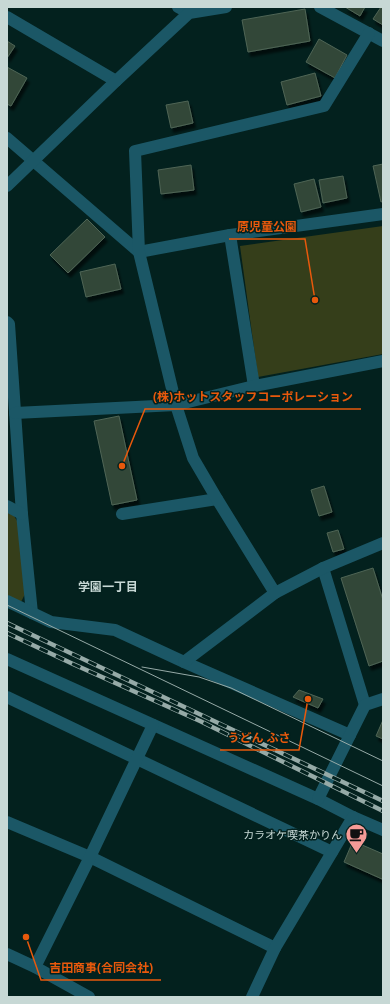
<svg xmlns="http://www.w3.org/2000/svg" width="390" height="1004" font-family="'Noto Sans','Noto Sans JP',sans-serif">
<defs>
<filter id="shadow"><feDropShadow dx="2.5" dy="4.5" stdDeviation="1" flood-color="#0009"/></filter>
</defs>
<rect width="100%" height="100%" fill="#03211e"/>
<g fill="#353e1a">
<polygon points="383,226 383,354 258,377 240,246"/>
<polygon points="7,511 13,514 20,526 25,594 21,602 7,596"/>
</g>
<g fill="#324738" stroke="#4f6555" filter="url(#shadow)">
<polygon points="345,7 365,7 360,16"/>
<polygon points="381,7 383,7 383,25 373,19"/>
<polygon points="305,9 310,41 248,52 242,20"/>
<polygon points="319,39 347,55 335,78 306,62"/>
<polygon points="7,41 15,46 7,58"/>
<polygon points="7,67 27,78 11,106 7,104"/>
<polygon points="315,73 321,96 287,105 281,82"/>
<polygon points="188,101 193,123 171,128 166,105"/>
<polygon points="383,164 383,201 381,202 373,166"/>
<polygon points="191,165 194,190 161,194 158,170"/>
<polygon points="343,176 347,198 323,203 319,180"/>
<polygon points="314,179 321,207 301,212 294,184"/>
<polygon points="87,219 105,237 68,273 50,255"/>
<polygon points="115,264 121,289 86,297 80,272"/>
<polygon points="119,416 137,500 112,505 94,421"/>
<polygon points="324,486 332,512 319,516 311,490"/>
<polygon points="338,530 344,549 333,552 327,533"/>
<polygon points="373,568 383,600 383,661 369,666 341,578"/>
<polygon points="299,690 323,699 318,708 293,697"/>
<polygon points="383,720 383,739 376,736"/>
<polygon points="353,841 383,854 383,876 382,879 344,862"/>
</g>
<g fill="none" stroke-linecap="round" stroke-linejoin="round">
<g stroke="#1b5766" stroke-width="12">
<polyline points="178,7 189,13"/>
<polyline points="320,7 383,41"/>
<polyline points="7,17 116,81"/>
<polyline points="7,138 139,252"/>
<polyline points="7,186 116,81 189,13 226,7"/>
<polyline points="230,235 254,386"/>
<polyline points="139,252 230,235 383,214"/>
<polyline points="7,322 9,324 22,514 32,613"/>
<polyline points="15,413 176,405 254,386 383,361"/>
<polyline points="7,506 22,514"/>
<polyline points="122,514 217,499"/>
<polyline points="323,568 365,705"/>
<polyline points="275,593 217,499 193,458 176,405 139,252 135,151 324,106 369,33"/>
<polyline points="7,601 51,622 115,630 184,662 350,735"/>
<polyline points="7,659 318,799 353,817 383,830"/>
<polyline points="184,662 275,593 323,568 383,543"/>
<polyline points="7,697 332,852"/>
<polyline points="318,799 365,705 383,699"/>
<polyline points="7,822 90,857 275,948"/>
<polyline points="7,954 35,967 89,997"/>
<polyline points="35,967 90,857 153,725"/>
<polyline points="252,997 275,948 353,817"/>
</g>
<g stroke="#96aaa7" stroke-width="1">
<polyline points="7,605 383,786"/>
<polyline points="142,667 199,677 231,688 383,761"/>
</g>
<defs>
<g id="rail">
<polyline points="7,623 383,801"/>
<polyline points="7,633 73,664 200,721 383,811"/>
</g>
</defs>
<use href="#rail" stroke="#96aaa7" stroke-width="4.5"/>
<use href="#rail" stroke="#03211e" stroke-width="3" stroke-dasharray="9" stroke-linecap="butt"/>
</g>
<defs>
<symbol id="cafe-pin" viewBox="-11 -11 22 30"><path d="M0 17L-7.5 6A9.5 9.5 0 1 1 7.5 6Z" fill="#f59b97" stroke="#03211e"/><path d="M-5.5-4.5H6V0H3Q3 3.5 0 3.5H-2.5Q-5.5 3.5-5.5 0ZM3-3.2v2h1.7v-2ZM-6 4.5H4V6H-6Z" fill="#111"/></symbol>
</defs>
<g fill-rule="evenodd">
<use href="#cafe-pin" x="344" y="822" width="25" height="34"/>
</g>
<g text-anchor="middle" stroke-width="3" stroke-linejoin="round" paint-order="stroke">
<g font-size="11" fill="#c7d8d5" stroke="#03211e" text-anchor="end">
<text x="342" y="839">カラオケ喫茶かりん</text>
</g>
<g font-size="12" font-weight="bold" fill="#c7d8d5" stroke="#03211e">
<text x="108" y="591">学園一丁目</text>
</g>
</g>
<path fill="none" stroke="#e8590c" stroke-width="1.5" d="M315 300L305 239H229M122 466L145 409H361M308 699L299 750H220M26 937L41 980H161"/>
<g fill="#e8590c" stroke="#03211e" stroke-width="1.5">
<circle cx="315" cy="300" r="4"/>
<circle cx="122" cy="466" r="4"/>
<circle cx="308" cy="699" r="4"/>
<circle cx="26" cy="937" r="4"/>
</g>
<g font-size="12" text-anchor="middle" font-weight="bold" fill="#e8590c" stroke="#03211e" stroke-width="3" stroke-linejoin="round" paint-order="stroke">
<text x="267" y="231">原児童公園</text>
<text x="253" y="401">(株)ホットスタッフコーポレーション</text>
<text x="259" y="742">うどん ふさ</text>
<text x="101" y="972">吉田商事(合同会社)</text>
</g>
<rect width="390" height="1004" fill="none" stroke="#c7d8d5" stroke-width="16"/>
</svg>
